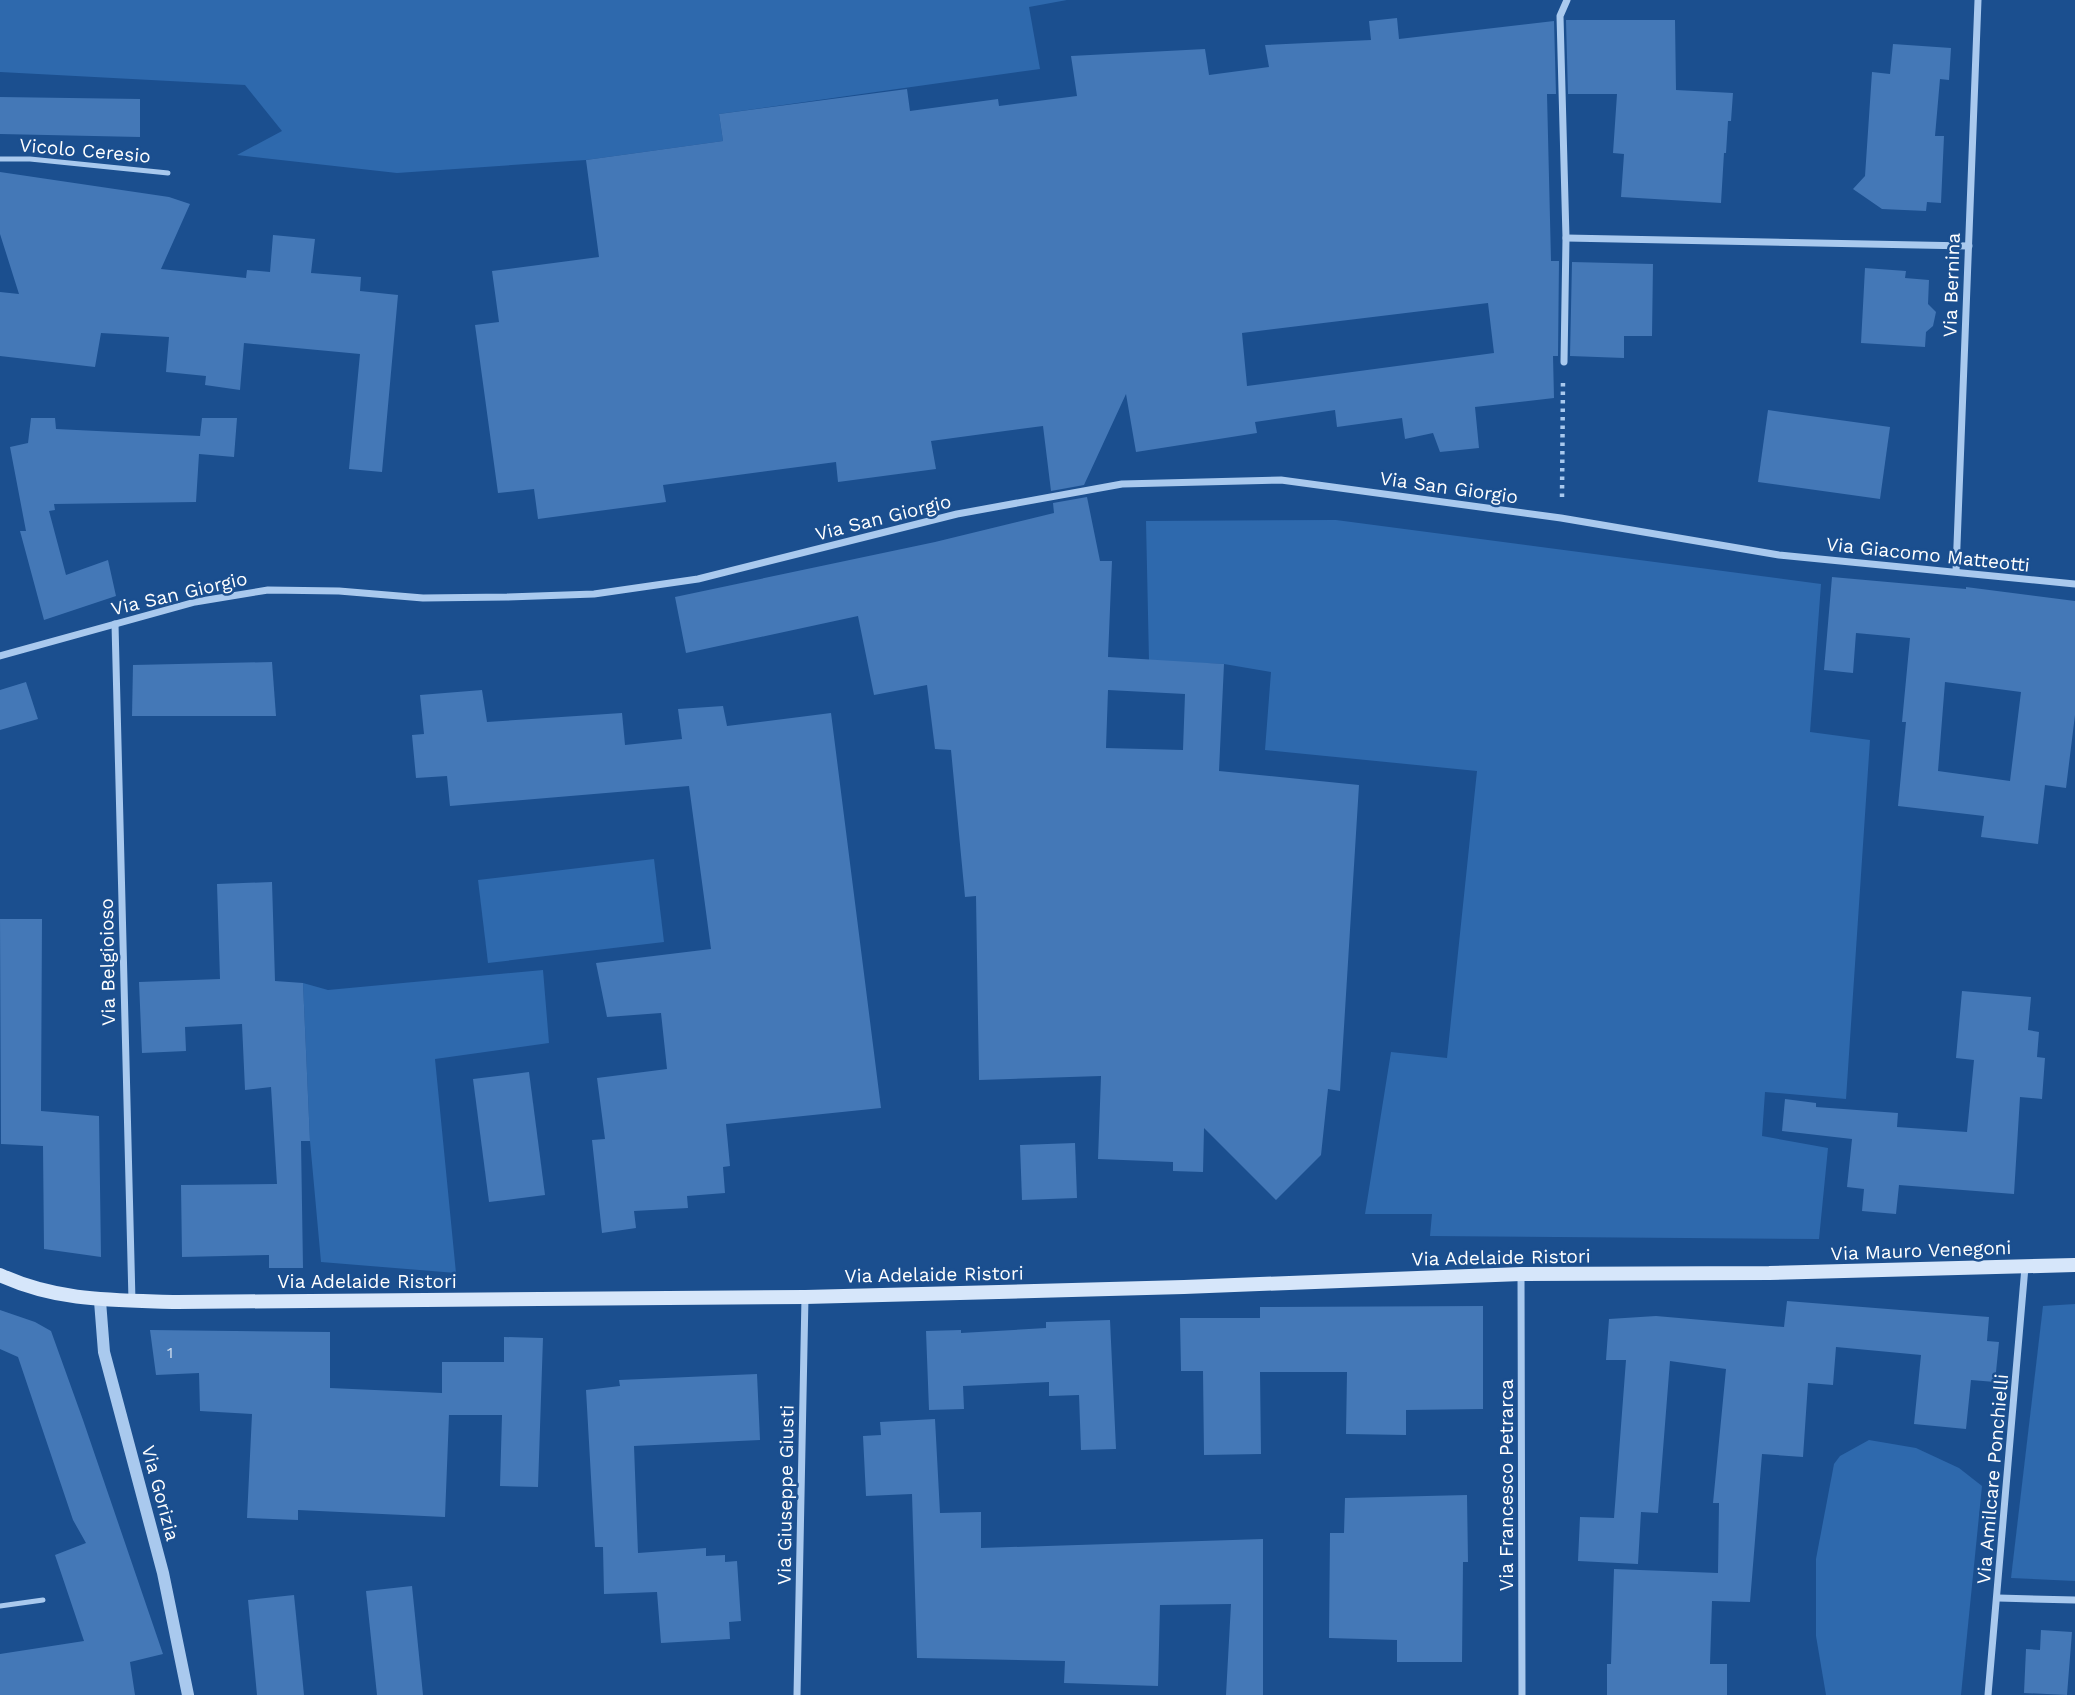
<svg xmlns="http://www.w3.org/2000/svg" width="2075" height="1695" font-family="'Work Sans',sans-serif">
<rect width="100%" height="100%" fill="#1b4f8f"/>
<g fill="#2e69ad">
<polygon points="0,0 1067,0 1029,7 1040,69 719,114 723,141 586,160 397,173 237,155 282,131 245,85 0,72"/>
<polygon points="1336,520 1821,584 1810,732 1870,740 1846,1099 1765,1092 1762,1136 1828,1148 1819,1239 1430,1236 1432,1214 1365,1214 1391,1052 1447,1058 1477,771 1265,750 1271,672 1224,664 1149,661 1146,521"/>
<polygon points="654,859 664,942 488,963 478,880"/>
<polygon points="543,970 549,1043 435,1059 456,1273 321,1262 310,1141 303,983 328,990"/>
<polygon points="2075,1304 2075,1581 2011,1578 2043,1306"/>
<polygon points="1869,1440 1916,1448 1959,1468 1982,1486 1961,1695 1826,1695 1816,1636 1816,1559 1834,1464 1840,1456"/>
</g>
<g fill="#4478b7" fill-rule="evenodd">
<path d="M1397 18 1399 39 1554 21 1556 94H1547L1551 261H1559L1558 356H1553L1554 398 1475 407 1479 448 1440 452 1433 433 1405 439 1402 418 1337 427 1335 410 1255 422 1257 433 1136 452 1126 394 1084 485 1051 491 1043 426 931 441 936 469 838 482 836 462 663 485 666 502 538 519 534 489 498 493 475 325 499 322 492 271 599 257 586 160 723 141 719 114 907 89 910 111 998 99 999 106 1077 96 1071 56 1205 49 1209 75 1269 67 1265 45 1371 40 1369 21ZM1488 303 1494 353 1247 386 1242 333Z"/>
<polygon points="1566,20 1675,20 1676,90 1733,93 1731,121 1728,121 1726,153 1724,153 1721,203 1621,197 1624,154 1613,153 1617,94 1568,94"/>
<polygon points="1893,44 1951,48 1949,80 1940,79 1935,136 1944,136 1941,203 1927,202 1926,211 1882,209 1853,189 1865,176 1872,72 1890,74"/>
<polygon points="0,97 140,99 140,137 0,134"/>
<polygon points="0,172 169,197 190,204 161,269 246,278 247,270 270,272 273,235 315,239 311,273 361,277 360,291 398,295 382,472 349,469 360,354 244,343 240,390 205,385 206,376 166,372 169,337 101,333 95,367 0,356 0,292 19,294 0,234"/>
<polygon points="1572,262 1653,264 1652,336 1624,336 1624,358 1570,356"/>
<polygon points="1865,268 1906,271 1905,278 1929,280 1928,304 1936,312 1933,326 1926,332 1925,347 1861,343"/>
<polygon points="1768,410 1890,427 1880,499 1758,482"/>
<polygon points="31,418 55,418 56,429 200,436 199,445 202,418 237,418 234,457 199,454 196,502 54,504 55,510 49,511 66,575 108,560 116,596 44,620 20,531 26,531 10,447 28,443"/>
<path d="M1087 497 1100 561H1112L1108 657 1224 664 1219 771 1359 785 1340 1091 1328 1089 1321 1155 1276 1200 1204 1128 1203 1172 1173 1171V1162L1098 1159 1101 1076 979 1080 976 896 965 897 951 750 935 749 927 685 874 695 858 616 686 653 675 597 935 542 1054 513 1053 503ZM1108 690 1185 694 1183 750 1106 748Z"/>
<path d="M1832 577 1966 589V587L2075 601V715L2066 788 2045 785 2038 844 1981 837 1984 816 1898 806 1906 722H1902L1910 638 1856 633 1853 673 1824 670ZM1945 682 2021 692 2010 781 1938 771Z"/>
<polygon points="272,662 276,716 132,716 133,665"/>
<polygon points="26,682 38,719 0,730 0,690"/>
<polygon points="482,690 487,722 622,713 625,745 682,739 678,709 723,706 727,726 831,713 881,1108 726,1124 730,1166 723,1167 725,1193 687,1196 688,1208 634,1211 636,1228 602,1233 592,1140 605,1139 597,1078 667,1069 661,1013 607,1017 596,963 711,949 689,786 450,806 447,776 416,778 412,735 424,734 420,695"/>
<polygon points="272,882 275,981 303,983 310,1141 301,1141 303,1268 269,1268 269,1255 182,1257 181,1185 277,1184 271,1087 245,1090 242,1024 185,1027 186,1051 142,1053 139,982 220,979 217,884"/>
<polygon points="0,919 42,919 41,1111 99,1116 101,1257 44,1249 43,1146 1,1144"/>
<polygon points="1962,991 2031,997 2028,1030 2039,1032 2037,1057 2045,1058 2042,1099 2020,1097 2014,1194 1899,1185 1896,1214 1862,1211 1864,1189 1847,1187 1852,1139 1782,1131 1785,1099 1816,1103 1816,1107 1898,1113 1897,1127 1967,1132 1974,1060 1956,1058"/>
<polygon points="529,1072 545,1195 489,1202 473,1079"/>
<polygon points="1075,1143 1077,1198 1022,1200 1020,1145"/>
<polygon points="1787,1301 1989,1317 1987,1341 1999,1342 1995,1382 1971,1380 1966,1429 1914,1424 1921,1355 1836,1347 1833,1385 1808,1383 1803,1457 1762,1454 1750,1602 1712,1601 1710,1664 1727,1664 1727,1695 1607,1695 1607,1664 1611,1664 1614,1569 1718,1573 1719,1503 1713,1503 1726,1369 1670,1361 1658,1513 1641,1512 1638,1564 1578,1561 1580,1517 1614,1518 1626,1360 1606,1360 1609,1319 1656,1316 1784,1327"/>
<polygon points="1483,1306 1483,1409 1406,1410 1406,1435 1346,1434 1347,1372 1260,1372 1261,1454 1204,1455 1203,1371 1181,1371 1180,1318 1260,1318 1260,1307"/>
<polygon points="0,1310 35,1322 51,1331 83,1420 163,1654 130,1662 135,1695 0,1695 0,1654 84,1641 55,1555 86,1543 73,1520 18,1357 0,1349"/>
<polygon points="1110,1320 1116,1449 1081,1450 1079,1395 1049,1396 1049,1382 963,1386 964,1409 929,1410 926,1331 961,1330 961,1333 1046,1328 1046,1322"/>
<polygon points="150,1330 330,1332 330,1388 442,1393 442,1362 504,1362 504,1337 543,1338 538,1487 500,1486 502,1415 449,1415 445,1517 298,1510 298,1520 247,1518 252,1414 200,1411 199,1373 156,1375"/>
<polygon points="757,1374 760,1440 634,1446 638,1553 706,1548 706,1556 725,1555 725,1562 737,1561 741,1621 729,1622 730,1639 661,1643 657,1592 604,1594 603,1547 595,1547 586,1390 620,1386 619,1380"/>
<polygon points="935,1419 940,1513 981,1512 981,1548 1263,1539 1263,1695 1226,1695 1231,1604 1160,1605 1158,1686 1064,1683 1065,1661 917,1658 912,1494 866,1496 863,1436 881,1435 880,1422"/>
<polygon points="1467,1495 1468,1562 1463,1562 1462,1662 1397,1662 1397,1640 1329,1638 1330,1533 1344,1533 1345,1498"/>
<polygon points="412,1586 423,1695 377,1695 366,1591"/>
<polygon points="294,1595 304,1695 257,1695 248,1600"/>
<polygon points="2041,1630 2072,1632 2067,1695 2024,1693 2026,1649 2040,1650"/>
</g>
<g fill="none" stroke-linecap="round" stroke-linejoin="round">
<polyline stroke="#a9c9ee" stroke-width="4.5" stroke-dasharray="3.5 5" stroke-linecap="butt" points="1562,497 1563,380"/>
<g stroke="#a9c9ee" stroke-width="5">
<polyline points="0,159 30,159 168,173"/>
<polyline points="0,1606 43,1600"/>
</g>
<g stroke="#a9c9ee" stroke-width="7">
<polyline points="1566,238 1969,246"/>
<polyline points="1564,362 1566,238 1560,16 1567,0"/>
<polyline points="1956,571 1978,0"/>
<polyline points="115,624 132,1301"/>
<polyline points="0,656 195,602 268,590 339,591 423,598 507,597 594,594 698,579 957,514 1122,484 1281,480 1561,518 1779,555 2075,584"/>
<polyline points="1521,1274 1522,1695"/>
<polyline points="1998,1598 2075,1600"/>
<polyline points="797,1695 805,1297"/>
<polyline points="1988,1695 2025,1267"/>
</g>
<polyline stroke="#a9c9ee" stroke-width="12" points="100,1301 104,1352 163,1573 188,1695"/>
<path stroke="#d6e6fa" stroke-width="14" d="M0 1275C59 1302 114 1300 177 1302L805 1297 1184 1287 1521 1274 1769 1273 2075 1265"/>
</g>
<g text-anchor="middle" stroke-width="5" stroke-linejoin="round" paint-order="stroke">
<g font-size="16" fill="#d0dded">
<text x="170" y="1358">1</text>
</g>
<g font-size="19" fill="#fff" stroke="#1b4f8f">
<text transform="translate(85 150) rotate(5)" y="7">Vicolo Ceresio</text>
<text transform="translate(1951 285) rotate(-88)" y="7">Via Bernina</text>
<text transform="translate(1449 487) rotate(8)" y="7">Via San Giorgio</text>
<text transform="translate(883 517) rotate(-14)" y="7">Via San Giorgio</text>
<text transform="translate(1928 554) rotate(6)" y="7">Via Giacomo Matteotti</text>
<text transform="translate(179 593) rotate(-13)" y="7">Via San Giorgio</text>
<text transform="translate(107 962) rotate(-91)" y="7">Via Belgioioso</text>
<text transform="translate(1921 1250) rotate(-2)" y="7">Via Mauro Venegoni</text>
<text transform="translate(1501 1257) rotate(-1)" y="7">Via Adelaide Ristori</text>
<text transform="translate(934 1274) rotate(-1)" y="7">Via Adelaide Ristori</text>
<text x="367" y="1288">Via Adelaide Ristori</text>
<text transform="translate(1992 1479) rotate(-85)" y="7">Via Amilcare Ponchielli</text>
<text transform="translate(1506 1485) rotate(-90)" y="7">Via Francesco Petrarca</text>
<text transform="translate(161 1493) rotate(75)" y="7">Via Gorizia</text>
<text transform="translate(785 1495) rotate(-89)" y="7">Via Giuseppe Giusti</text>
</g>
</g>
</svg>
